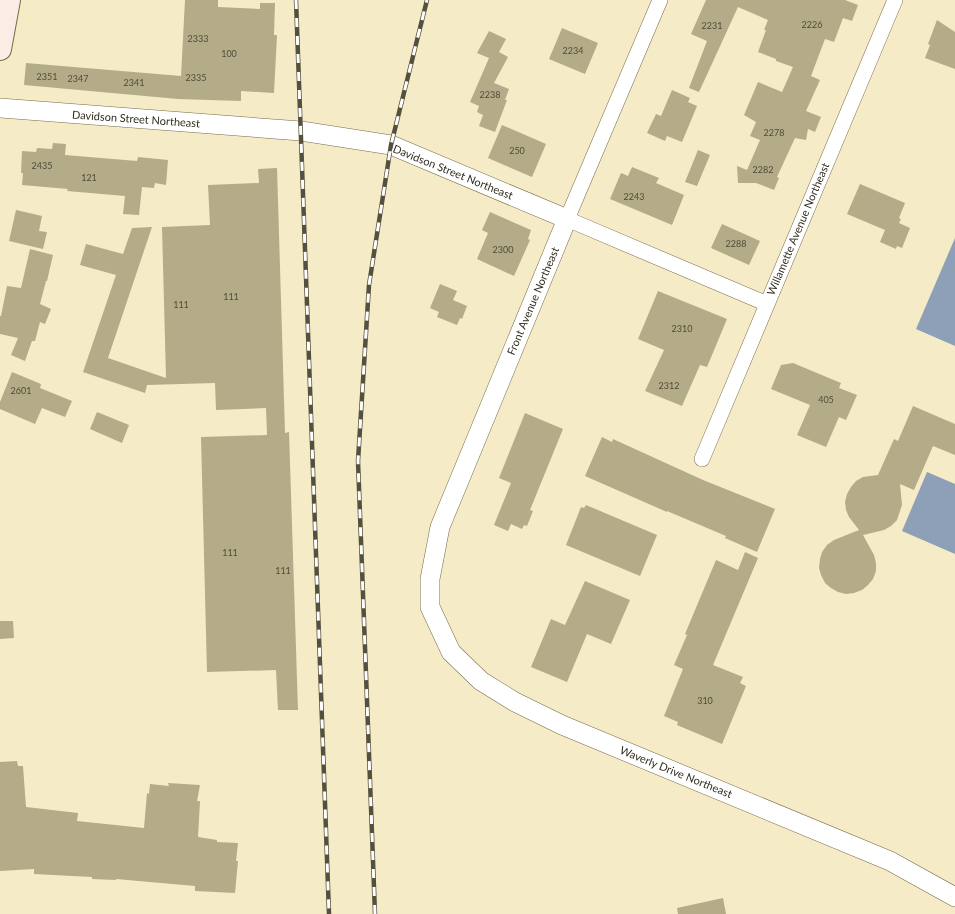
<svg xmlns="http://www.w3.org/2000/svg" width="955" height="914" font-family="Lato,sans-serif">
<rect width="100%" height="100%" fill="#f5ebc6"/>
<g fill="#8da0b8">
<polygon points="955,238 955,346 916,329"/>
<polygon points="927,472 955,484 955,554 902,531"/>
</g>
<g fill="#b4ab88">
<polygon points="185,0 218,0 218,7 260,9 260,3 275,3 274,35 277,35 274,93 241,91 241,101 178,99 24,85 26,63 181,76"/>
<polygon points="706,0 845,0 858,5 852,21 843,18 834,42 825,39 811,76 820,80 806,111 821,117 815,132 808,129 806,140 795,138 777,177 779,178 774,190 756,183 738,183 737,166 747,170 760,140 750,136 756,122 744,115 758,82 782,92 793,67 776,61 776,59 758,52 766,30 764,30 768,20 738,7 699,92 689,88 707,41 691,34"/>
<polygon points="937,20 955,32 955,69 925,58 930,45 928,44"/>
<polygon points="562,28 598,43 585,74 549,59"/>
<polygon points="489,31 506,39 499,52 508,57 494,83 509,89 505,100 507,100 495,132 479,126 483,115 477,112 479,106 470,102 489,58 477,53"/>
<polygon points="672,90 690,98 688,102 697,106 682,142 667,136 665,141 647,133 656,114 661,116"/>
<polygon points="502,125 546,144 532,177 488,158"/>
<polygon points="53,143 66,144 65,155 137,161 138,157 168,160 166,185 155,183 154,188 142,187 139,215 123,214 125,196 67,191 68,189 22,185 23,173 21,173 22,151 36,152 37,148 52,149"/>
<polygon points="698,150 710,155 697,186 685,182"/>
<polygon points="632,167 659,178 656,183 684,195 672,225 610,199 621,173 628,176"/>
<polygon points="277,168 285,433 289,432 298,710 278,710 276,670 207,672 201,437 267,435 266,408 216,410 215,383 147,385 145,393 83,372 116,275 80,265 86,244 123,254 132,228 152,227 108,358 166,378 162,227 210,225 208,185 259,183 258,169"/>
<polygon points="860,184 905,203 899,218 901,219 899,223 910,228 902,248 897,246 896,249 880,242 885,230 847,214"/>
<polygon points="16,210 42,216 39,231 47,232 43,249 9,241"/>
<polygon points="490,212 531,230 528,239 530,240 514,276 477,259 488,233 482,230"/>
<polygon points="722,224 760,241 749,265 711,248"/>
<polygon points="30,249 53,255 47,281 46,281 40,304 51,309 45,324 40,322 35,341 32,341 25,361 11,355 18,338 0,334 0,316 1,316 7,286 21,288"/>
<polygon points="440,284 457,291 453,300 467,306 462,319 460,318 457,325 437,317 439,312 430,308"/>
<polygon points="658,291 727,319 707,367 700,365 682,406 645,391 664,350 638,339"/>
<polygon points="793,363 841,383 839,388 857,395 846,420 839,417 826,447 797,435 810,405 771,389 781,365"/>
<polygon points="12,372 41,384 40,388 72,401 65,417 42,408 35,424 0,409 0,402"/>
<polygon points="913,406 955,424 955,455 933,446 914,490 900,484 902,505 897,520 891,526 884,530 863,535 874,555 876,563 876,571 873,579 868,585 862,590 854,593 846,594 838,592 831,588 825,583 821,575 819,568 820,559 822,552 827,545 834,540 859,530 849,517 846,510 845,502 847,494 851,487 856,481 863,477 878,475 894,439 898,441"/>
<polygon points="97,412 129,425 122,443 90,429"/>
<polygon points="525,413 563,429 530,510 533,511 527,526 524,525 522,529 511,524 508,531 494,525 511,483 499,478"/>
<polygon points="602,437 612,442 613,439 703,480 775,509 757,552 725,538 726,536 667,511 667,512 585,476"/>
<polygon points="586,505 657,535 640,576 566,545 581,507 584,508"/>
<polygon points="745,552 758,558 713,665 743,677 740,683 746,686 722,744 677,725 678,722 664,716 683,669 674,665 687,635 685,634 716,560 738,570"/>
<polygon points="585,581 630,600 611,644 587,634 567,682 531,667 551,619 565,625"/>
<polygon points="0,621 13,621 14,638 0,639"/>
<polygon points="17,761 18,766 23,766 26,807 78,813 77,821 144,828 147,793 149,794 150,784 169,786 168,783 200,785 197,801 200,801 198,837 217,840 217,842 238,843 236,861 238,861 235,893 195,891 195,886 116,879 116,880 92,879 92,877 34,874 34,869 0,871 0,762"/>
<polygon points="723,898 726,914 678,914 677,908"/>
</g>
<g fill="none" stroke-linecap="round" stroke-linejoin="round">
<defs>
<g id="minor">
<polyline points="660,0 567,219 767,304"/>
<polyline points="702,459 895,0"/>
</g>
<polyline id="tertiary" points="0,108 301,131 391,145 567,219 440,527 430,579 430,607 451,652 481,681 515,702 562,725 890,861 955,897"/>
<polyline id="secondary" points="0,49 9,0"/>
</defs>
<use href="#minor" stroke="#756c4b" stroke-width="16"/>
<use href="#tertiary" stroke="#756c4b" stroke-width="20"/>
<use href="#secondary" stroke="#756c4b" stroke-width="24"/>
<use href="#minor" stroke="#fff" stroke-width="15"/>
<use href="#tertiary" stroke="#fff" stroke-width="19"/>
<use href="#secondary" stroke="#faede6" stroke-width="22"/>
<defs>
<g id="rail">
<polyline points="296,0 329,914"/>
<polyline points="375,914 358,461 369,285 391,145 427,0"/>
</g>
</defs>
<use href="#rail" stroke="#55503e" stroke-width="4.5"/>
<use href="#rail" stroke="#fff" stroke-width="3" stroke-dasharray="9" stroke-linecap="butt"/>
</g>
<g text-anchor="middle" stroke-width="3" stroke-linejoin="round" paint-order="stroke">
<g font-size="9" fill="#514c38">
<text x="812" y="28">2226</text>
<text x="712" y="29">2231</text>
<text x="198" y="42">2333</text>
<text x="573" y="54">2234</text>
<text x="229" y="57">100</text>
<text x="47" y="80">2351</text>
<text x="196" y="81">2335</text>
<text x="78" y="82">2347</text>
<text x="134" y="86">2341</text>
<text x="490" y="98">2238</text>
<text x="774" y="136">2278</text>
<text x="517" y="154">250</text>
<text x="42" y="169">2435</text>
<text x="763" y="173">2282</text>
<text x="89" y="181">121</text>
<text x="634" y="200">2243</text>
<text x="736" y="247">2288</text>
<text x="503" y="253">2300</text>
<text x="231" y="300">111</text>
<text x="181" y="308">111</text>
<text x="682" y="332">2310</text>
<text x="669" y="389">2312</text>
<text x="21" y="394">2601</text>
<text x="826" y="403">405</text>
<text x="230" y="556">111</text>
<text x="283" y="574">111</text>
<text x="705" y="704">310</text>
</g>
<g font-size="11" fill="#302c1e" stroke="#fff">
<text transform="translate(136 119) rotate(4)" y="4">Davidson Street Northeast</text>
<text transform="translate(453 172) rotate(22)" y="4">Davidson Street Northeast</text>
<text transform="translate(798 229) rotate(-67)" y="4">Willamette Avenue Northeast</text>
<text transform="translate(533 301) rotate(-67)" y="4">Front Avenue Northeast</text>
<text transform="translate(676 772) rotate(22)" y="4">Waverly Drive Northeast</text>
</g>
</g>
</svg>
